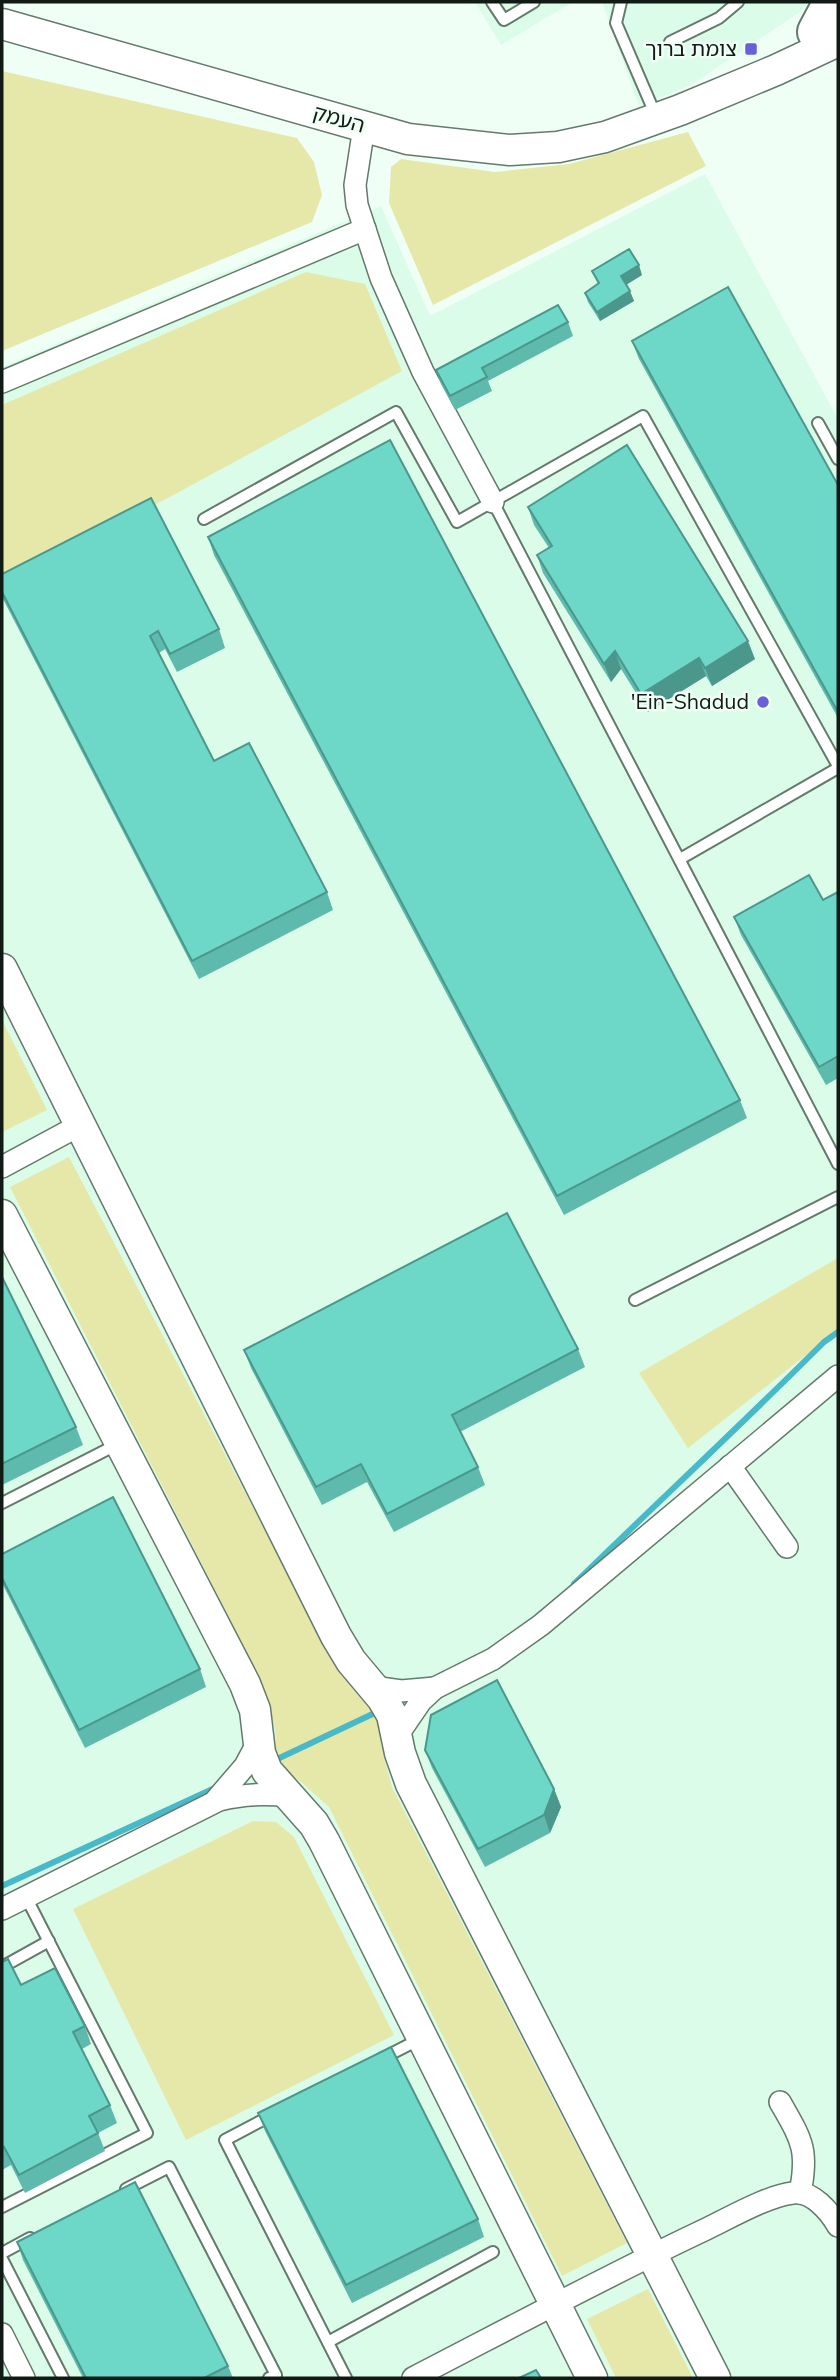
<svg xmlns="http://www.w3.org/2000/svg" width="840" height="2380" font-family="Mulish,'Noto Sans Hebrew',sans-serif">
<rect width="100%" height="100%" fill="#effff5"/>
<g fill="#dbfce8">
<polygon points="475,2 573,2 501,45"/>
<polygon points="602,2 808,2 803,10 691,85 639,106"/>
<polygon points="705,174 838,419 838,2378 2,2378 2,367 381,206 430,316"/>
</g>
<g fill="#e6e8a9">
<polygon points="2,71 297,138 314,162 322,195 312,222 2,351"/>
<polygon points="688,132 706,166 433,305 389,203 391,167 401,159 495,172 569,164"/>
<polygon points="306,272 365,284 402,371 164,500 2,584 2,405"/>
<polygon points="2,1020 47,1110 2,1132"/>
<polygon points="69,1157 334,1662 358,1690 370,1701 380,1726 381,1745 392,1787 627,2243 562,2276 329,1807 301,1782 286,1772 276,1749 275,1729 262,1682 10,1187"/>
<polygon points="838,1258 838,1330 688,1448 639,1373"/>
<polygon points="253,1821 276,1822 294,1837 394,2035 186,2140 73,1909"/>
<polygon points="648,2289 693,2378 616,2378 587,2319"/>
</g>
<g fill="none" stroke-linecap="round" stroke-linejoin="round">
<g stroke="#48b9c8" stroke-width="6">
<path d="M574 1584C657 1503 742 1424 824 1342L838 1332"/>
<polyline points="271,1762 381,1710"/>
<polyline points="2,1886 217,1787"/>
</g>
<defs>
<g id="lane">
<polyline points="492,2 504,20 534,2"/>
<polyline points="621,2 616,23 656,116"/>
<polyline points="670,42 719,18 738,2"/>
<polyline points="818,423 838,459"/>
<polyline points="493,502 838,1164"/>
<polyline points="204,519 396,412 457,522 643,416 838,766"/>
<polyline points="680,859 838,768"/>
<polyline points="635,1300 838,1197"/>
<polyline points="2,1503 118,1444"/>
<polyline points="2,1967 49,1941"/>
<polyline points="381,2059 420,2039"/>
<polyline points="274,2114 225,2140 346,2378"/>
<polyline points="126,2189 169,2167 276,2375 269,2378"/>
<polyline points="2,2207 147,2133 26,1897"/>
<polyline points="2,2253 30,2238"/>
<polyline points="2,2259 63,2378"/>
<polyline points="328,2342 493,2252"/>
</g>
<g id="street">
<polyline points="364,127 355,185 357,205 381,278 423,372 493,502"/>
<polyline points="2,382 365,229"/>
<polyline points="2,1167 80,1125"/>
<polyline points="730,1466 787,1547"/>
<polyline points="373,1687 401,1691 435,1688"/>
<polyline points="397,1736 421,1701 435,1688 493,1659 541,1625 838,1376"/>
<polyline points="215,1801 245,1766 259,1740"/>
<path d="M2 1909 219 1800C243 1794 264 1793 289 1796"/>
<path d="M780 2102C801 2139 809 2149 800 2193"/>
<polyline points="2,2334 24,2378"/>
<path d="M413 2378C508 2329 603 2278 700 2232 726 2220 766 2196 793 2193 812 2190 830 2212 838 2226"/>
</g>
<g id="secondary">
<polyline points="2,24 408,139 510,150 558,147 605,137 680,110 776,70 838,41"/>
<polyline points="2,969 336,1636 351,1661 382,1698 392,1715 400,1753 411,1784 715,2378"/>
<polyline points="2,1215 245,1684 255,1710 260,1753 267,1771 314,1824 324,1841 592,2378"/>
</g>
<polyline id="highway" points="817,32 833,2"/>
</defs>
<use href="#lane" stroke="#637a6c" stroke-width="14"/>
<use href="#street" stroke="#637a6c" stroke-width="24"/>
<use href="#secondary" stroke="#637a6c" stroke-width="33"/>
<use href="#highway" stroke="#637a6c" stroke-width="42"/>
<use href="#lane" stroke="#fff" stroke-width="10"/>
<use href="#street" stroke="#fff" stroke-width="21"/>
<use href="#secondary" stroke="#fff" stroke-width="30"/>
<use href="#highway" stroke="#fff" stroke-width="38"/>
</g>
<g fill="#5ebaac">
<polygon points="592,271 642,275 626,285 634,301 600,321 588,302 585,293 598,284"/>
<polygon points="568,322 573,336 488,381 492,391 455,410 441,384 436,370"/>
<polygon points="632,341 838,485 838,718 639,359"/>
<polygon points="528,507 755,659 712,686 706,676 648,712 621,669 611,682 543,573 537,555 549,548 534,525"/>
<polygon points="208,537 740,1100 747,1118 564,1215 214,555"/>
<polygon points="2,574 219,629 225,648 177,672 165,649 159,653 214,761 327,892 333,910 199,979 2,597"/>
<polygon points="838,892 838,1078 826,1085 741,935 734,917 823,900"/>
<polygon points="2,1277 76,1427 83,1445 2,1485"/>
<polygon points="578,1349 585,1367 460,1432 478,1467 485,1485 394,1532 367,1482 322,1505 251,1368 244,1350"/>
<polygon points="2,1554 200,1669 206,1687 85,1748 2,1583"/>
<polygon points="425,1750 554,1789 561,1807 550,1833 485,1867 432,1768"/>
<polygon points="2,1962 21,1985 85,2026 91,2044 82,2049 110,2105 117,2123 98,2133 105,2151 25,2193 11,2165 2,2170"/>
<polygon points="258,2113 478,2219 484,2237 352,2303 265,2131"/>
<polygon points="17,2242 228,2366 233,2378 83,2378 23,2260"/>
</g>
<g fill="#4c978c">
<polygon points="639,265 642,275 624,286 621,276"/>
<polygon points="630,291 634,301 600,321 597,312"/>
<polygon points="748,641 755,659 712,686 705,668"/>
<polygon points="615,651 621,669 611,682 604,664"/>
<polygon points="699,658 706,676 648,712 641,694"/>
<polygon points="554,1789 561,1807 550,1833 544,1815"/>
</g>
<g fill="#6dd8c8" stroke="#4c978c" stroke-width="2">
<polygon points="629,249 639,265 621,276 630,291 597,312 585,293 599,283 592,271"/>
<polygon points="728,287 838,485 838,712 632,341"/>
<polygon points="558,305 568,322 482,368 487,377 450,396 436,370"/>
<polygon points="390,440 740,1100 557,1196 208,537"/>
<polygon points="627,445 748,641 705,668 699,658 641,694 615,651 604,664 537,555 552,546 528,507"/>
<polygon points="151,498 219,629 170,654 158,631 150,636 214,761 249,743 327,892 192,961 2,592 2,574"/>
<polygon points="809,875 823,900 838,892 838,1056 819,1067 734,917"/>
<polygon points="507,1213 578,1349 452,1415 478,1467 387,1514 361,1464 316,1487 244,1350"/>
<polygon points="2,1277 76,1427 2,1464"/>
<polygon points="113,1497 200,1669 79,1730 2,1578 2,1554"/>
<polygon points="497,1680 554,1789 544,1815 478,1849 425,1750 431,1715"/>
<polygon points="8,1959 21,1985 55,1968 85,2026 73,2032 110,2105 89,2116 98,2133 19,2175 4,2147 2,2149 2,1962"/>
<polygon points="391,2047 478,2219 346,2285 258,2113"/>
<polygon points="135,2182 228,2366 204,2378 86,2378 17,2242"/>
<polygon points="536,2370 541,2378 519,2378"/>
</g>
<g fill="#6660d9" stroke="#effff5" stroke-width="2.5">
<rect x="744" y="42" width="14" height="14" rx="3.5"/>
<circle cx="763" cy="702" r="7"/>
</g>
<g text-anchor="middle" stroke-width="5" stroke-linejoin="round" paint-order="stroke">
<g font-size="21" fill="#111a15" stroke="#effff5" text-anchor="end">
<text x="737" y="56">צומת ברוך</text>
<text x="749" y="709">'Ein-Shadud</text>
</g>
<g font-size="21" fill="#111a15" stroke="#effff5">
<text transform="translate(339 119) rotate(16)" y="7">העמק</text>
</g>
</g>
<rect width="840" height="2380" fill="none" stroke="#111a15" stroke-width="7"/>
</svg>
